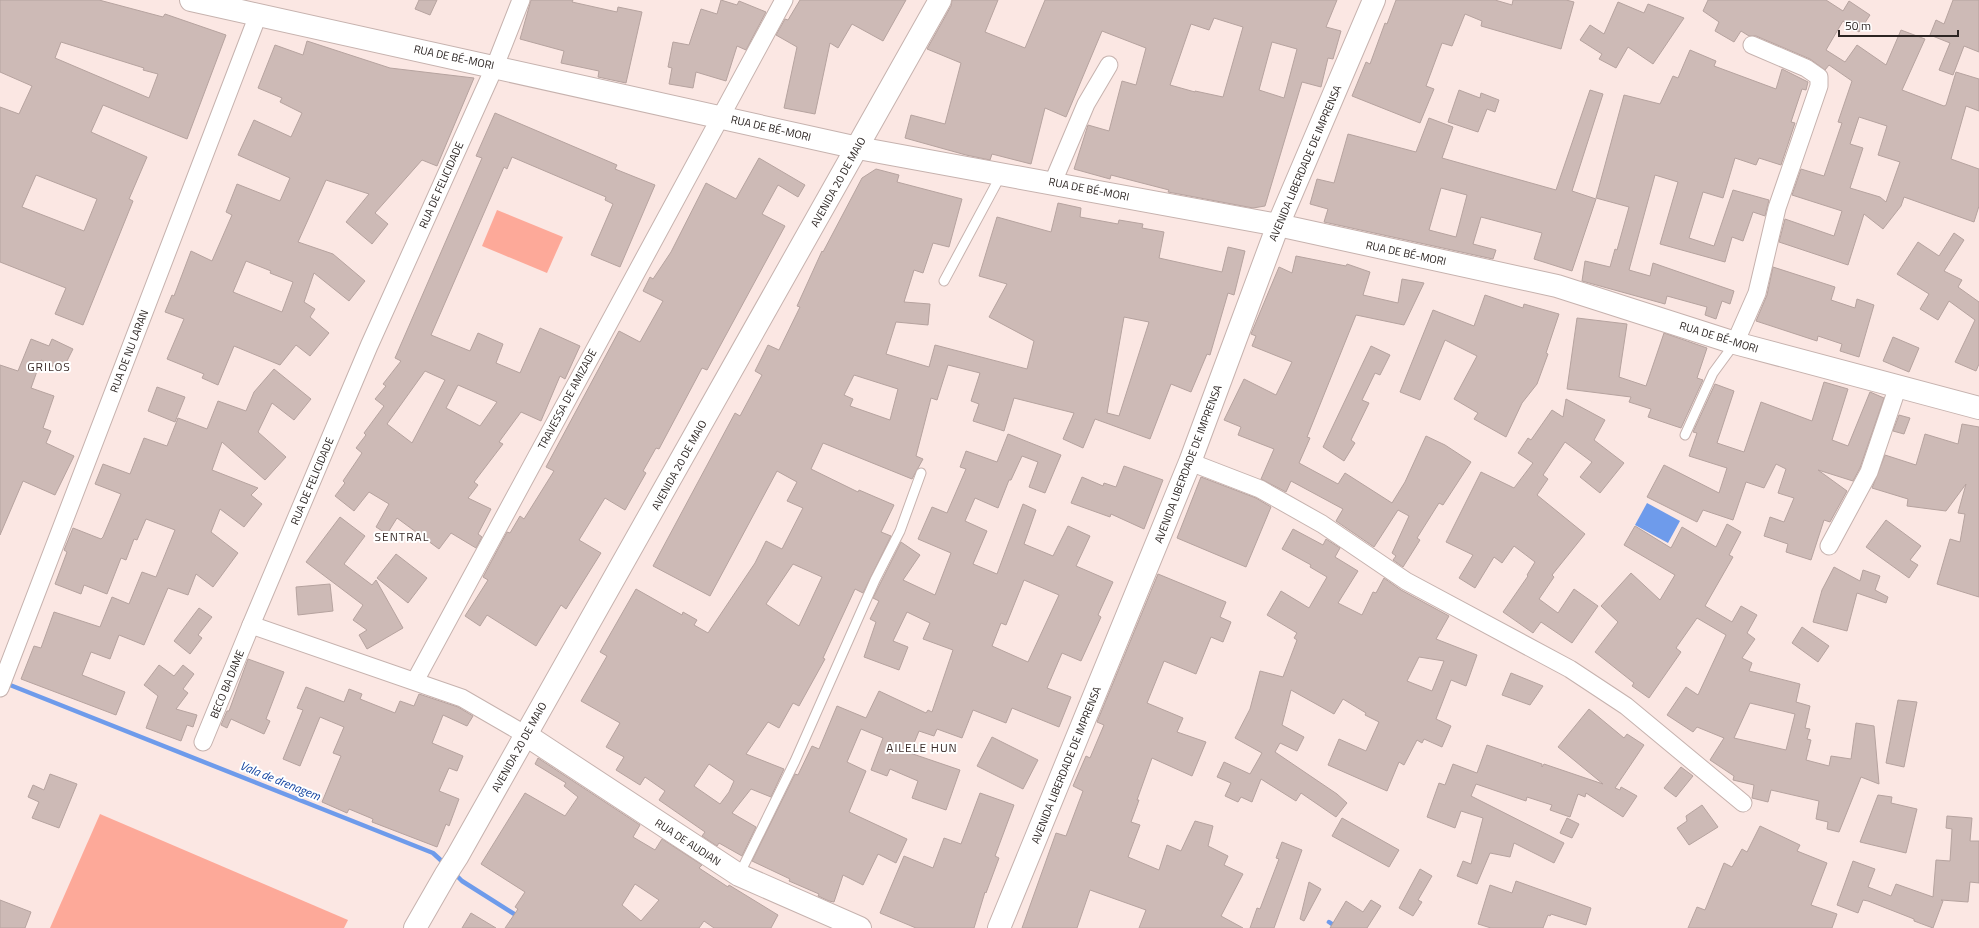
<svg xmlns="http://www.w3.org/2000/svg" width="1979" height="928" font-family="'Titillium Web',sans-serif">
<rect width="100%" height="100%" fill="#fbe7e3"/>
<g fill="#fda999">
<polygon points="497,210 563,237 547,273 482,246"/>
<polygon points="100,814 348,920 344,928 50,928"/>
</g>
<polygon fill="#6e9beb" points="1647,503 1680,521 1668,543 1635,525"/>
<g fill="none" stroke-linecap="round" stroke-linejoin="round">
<g stroke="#6e9beb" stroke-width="4.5">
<polyline points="5,683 433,853 446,865"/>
<polyline points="454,873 462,881 519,917"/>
<polyline points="1329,922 1338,928"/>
</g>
</g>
<g fill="#cdbab6" stroke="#b6a39f" fill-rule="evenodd">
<path d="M0 0H99L163 17 165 14 226 35 187 139 103 105 91 132 147 157 129 199 133 201 83 325 55 314 66 288 0 262V107L19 114 32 86 0 72ZM61 42 144 68 143 70 158 74 149 98 55 58ZM36 175 97 199 84 231 22 207Z"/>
<polygon points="419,0 437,0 430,15 415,9"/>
<polygon points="531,0 573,0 572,2 617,12 618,7 642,12 626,83 598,77 599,71 561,63 564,51 520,39"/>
<polygon points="721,0 737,5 739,1 766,12 746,50 737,46 726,81 696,72 693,88 669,84 672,68 668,67 673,42 689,45 701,9 717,14"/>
<polygon points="800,0 906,0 883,41 852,24 838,48 830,43 815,114 784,108 797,47 776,35 785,19 788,20"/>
<path d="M952 0H998L985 32 1025 48 1045 0H1337L1326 27 1341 31 1333 59 1328 58 1321 87 1302 82 1265 206 1253 208 1168 192 1169 190 1111 175 1110 179 1074 169 1088 125 1109 131 1122 81 1136 85 1146 48 1102 31 1066 117 1045 108 1031 164 992 154 990 160 966 155 905 138 911 115 945 124 961 63 927 49 951 6ZM1214 18 1243 27 1223 97 1195 91V92L1170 85 1191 24 1209 30ZM1272 42 1297 49 1284 98 1259 90Z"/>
<polygon points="1396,0 1495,0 1512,5 1513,0 1566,0 1574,2 1561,49 1481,26 1482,21 1465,14 1452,46 1442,43 1426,86 1434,89 1420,123 1352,96 1366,62 1370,64 1385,23 1387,24"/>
<path d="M1708 0H1826L1843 11 1849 1 1870 15 1859 32 1843 21 1826 50 1845 62 1857 45 1886 65 1901 30 1925 39 1902 90 1944 106 1946 105 1956 72 1979 79V111L1966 106 1951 159 1979 169V206L1974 222 1904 197 1901 206 1883 229 1864 214 1848 265 1779 242 1785 219 1834 236 1842 211 1792 195 1801 169 1824 176 1842 123 1838 122 1852 81 1829 65 1825 70 1810 59 1756 36H1749L1741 31 1734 42 1715 31 1719 22 1703 11ZM1859 117 1887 126 1878 155 1900 162 1886 202 1880 197 1850 188 1863 148 1850 144Z"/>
<polygon points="1953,0 1979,0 1979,52 1964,46 1953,75 1939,70 1950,43 1930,35 1936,20 1944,24"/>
<polygon points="1618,2 1644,13 1648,4 1684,18 1653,64 1628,47 1616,68 1599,59 1602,54 1580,40 1590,25 1604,34"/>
<path d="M307 41 390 68 474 78 437 166 422 160 375 213 388 224 372 244 346 222 369 194 326 180 298 242 333 254 365 281 349 301 314 273 304 302 315 309 310 317 329 333 310 356 296 345 280 365 234 346 218 385 202 378 204 374 167 359 184 319 165 312 172 295 174 296 191 251 212 261 232 215 226 212 237 184 280 201 290 178 238 155 254 120 291 137 302 113 280 102 282 98 258 88 275 45 303 55ZM246 261 271 271 270 273 293 282 282 312 233 292Z"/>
<polygon points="1690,50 1716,61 1714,66 1776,89 1782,69 1808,82 1806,90 1802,89 1791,122 1795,123 1781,165 1759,158 1756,165 1735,158 1723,198 1703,192 1689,238 1714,246 1733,190 1769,200 1765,216 1753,212 1743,241 1732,237 1725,262 1660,244 1678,182 1655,175 1629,270 1650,276 1653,263 1734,291 1730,304 1722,301 1716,319 1705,315 1707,307 1667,296 1665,304 1582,281 1585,261 1610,267 1615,249 1617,250 1629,207 1596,198 1624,95 1660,104 1673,76 1678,78"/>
<polygon points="1459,90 1480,98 1481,93 1499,100 1495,112 1487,109 1478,132 1448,122"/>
<path d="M1590 90 1603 94 1572 191 1596 199 1572 271 1534 259 1542 233 1481 217 1473 244 1496 250 1493 259 1324 222 1328 209 1310 204 1317 179 1334 183 1348 134 1416 152 1429 118 1453 127 1442 158 1556 190ZM1441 188 1467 195 1456 237 1429 230Z"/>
<path d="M495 113 617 165 615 169 655 185 620 267 591 255 613 204 605 200 606 197 512 157 507 169 504 167 431 335 470 351 478 333 503 344 496 363 520 373 540 328 580 346 565 379 560 376 541 421 521 412 499 442 503 444 474 482 478 485 468 498 491 509 478 534 482 537 476 548 451 533 439 549 397 518 387 534 376 527 389 504 369 492 354 511 335 496 345 483 343 481 362 453 356 448 366 435 364 433 384 406 375 399 386 386 383 384 401 361 395 358 482 158 476 156ZM425 371 445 380 412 443 387 424ZM458 385 497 402 480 426 446 408Z"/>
<polygon points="759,158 805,185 798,197 778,185 762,214 785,226 707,370 702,368 659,449 656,448 643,471 646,473 625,510 605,498 579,540 601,553 566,609 561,605 536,646 487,615 480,626 465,616 488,580 483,577 507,532 510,533 520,516 524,519 554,471 546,467 619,331 640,342 663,301 643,291 650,277 653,279 671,252 706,183 736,199"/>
<path d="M876 169 899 175 897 182 962 199 949 247 933 243 923 273 914 270 904 302 930 304 928 325 896 322 886 354 929 367 935 345 1027 369 1034 341 989 317 1007 284 979 276 997 217 1051 232 1058 203 1081 208 1080 217 1118 224 1119 220 1143 224 1142 228 1164 232 1159 258 1222 272 1228 247 1245 251 1234 295 1228 293 1210 355 1207 354 1191 392 1171 384 1150 439 1095 419 1083 448 1063 439 1074 413 1014 398 1004 431 973 421 979 404 971 401 980 373 948 365 937 400 931 398 916 456 923 459 912 479 823 443 811 469 858 492 859 490 894 505 881 532 891 536 863 593 855 589 823 658 825 659 799 706 793 703 779 728 768 722 746 754 784 769 771 797 751 789 732 813 756 827 742 856 719 843 717 846 702 836 705 832 659 800 665 791 645 777 640 785 616 770 624 757 606 747 620 723 581 701 607 656 600 652 636 589 682 615 683 612 697 620 694 625 708 633 755 563 766 541 782 549 803 508 787 501 797 482 777 471 710 596 653 566 735 413 740 416 762 375 755 371 768 345 779 350 800 307 797 306 822 251 823 252 862 178ZM1124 317 1149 322 1119 416 1107 413ZM854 375 898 389 890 420 850 406 853 399 844 395ZM793 564 822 577 799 626 766 604ZM709 764 734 781 729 792 720 804 694 786Z"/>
<polygon points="1954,233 1964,240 1944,271 1962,280 1958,287 1979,302 1979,364 1976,371 1955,362 1975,320 1949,301 1938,320 1920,309 1929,294 1897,274 1918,242 1939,256"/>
<polygon points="1296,256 1346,266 1347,264 1370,272 1363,295 1398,303 1402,279 1424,283 1404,325 1356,315 1307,437 1310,438 1299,463 1338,484 1345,473 1392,503 1405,482 1426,436 1445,445 1471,462 1443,505 1439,503 1417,538 1420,540 1403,567 1393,560 1396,556 1392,553 1409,516 1398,510 1374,547 1336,521 1343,509 1291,481 1286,492 1261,479 1274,449 1238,435 1241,427 1224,420 1244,379 1276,395 1292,362 1252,346 1256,336 1251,334 1279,267 1292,273"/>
<polygon points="1773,267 1835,287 1831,300 1855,308 1857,299 1874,305 1859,357 1840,351 1842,344 1818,336 1817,341 1756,321 1767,295"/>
<polygon points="1485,295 1523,308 1524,304 1559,314 1546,353 1548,354 1537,384 1522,403 1506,437 1474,419 1478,413 1454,399 1477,356 1445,340 1420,400 1400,392 1433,310 1474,326"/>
<polygon points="1577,318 1627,324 1619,377 1646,386 1664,333 1707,348 1697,378 1703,380 1681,428 1648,417 1651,409 1629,402 1631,397 1567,389"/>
<polygon points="1893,337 1919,348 1909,372 1883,361"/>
<polygon points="31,339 49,346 52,339 73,349 62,371 41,360 31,388 54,396 43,428 51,431 46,443 74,456 55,495 23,481 0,535 0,365 18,371"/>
<polygon points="1371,346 1390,355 1380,375 1375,373 1362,400 1369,403 1351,440 1355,443 1344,461 1323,447"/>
<polygon points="274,369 311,399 294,420 272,403 258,432 286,457 265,480 222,442 212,470 258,488 251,495 262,504 244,527 220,509 211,532 238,553 213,587 196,574 188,595 168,588 144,645 119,635 110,659 91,652 82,675 125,692 116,715 21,679 34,646 41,648 54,612 100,627 112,597 129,604 142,572 156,577 175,530 146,519 137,540 134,539 126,560 121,558 107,594 84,585 81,594 55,584 67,552 64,550 73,528 101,539 103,537 121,494 95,484 103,464 130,474 144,438 167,446 178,418 207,429 218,401 246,411 254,392"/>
<polygon points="1824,382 1848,389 1832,440 1848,446 1870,392 1884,398 1860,468 1853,481 1818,470 1847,491 1830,522 1824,520 1811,560 1786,552 1788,544 1764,536 1770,517 1784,522 1794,498 1778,493 1786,469 1776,464 1764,488 1746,482 1733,520 1703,510 1697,522 1647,497 1664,465 1719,493 1727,468 1689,456 1697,433 1693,432 1715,384 1734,391 1717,443 1744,452 1761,402 1812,421"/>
<polygon points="157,387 185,397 175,422 148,411"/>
<polygon points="1566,399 1605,420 1594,440 1624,463 1600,493 1580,477 1592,462 1565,442 1543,475 1548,479 1537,495 1585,534 1552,575 1554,577 1539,599 1558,613 1574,589 1598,606 1572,643 1541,622 1533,633 1503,612 1528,576 1527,575 1535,562 1514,546 1502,563 1494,557 1475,588 1459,578 1473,555 1446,542 1481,472 1514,488 1533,463 1518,453 1528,438 1531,440 1552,410 1563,417"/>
<polygon points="1899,415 1910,418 1904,434 1893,431"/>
<polygon points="1962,424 1979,427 1979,597 1937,584 1950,539 1960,542 1965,514 1958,513 1966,484 1946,511 1907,506 1908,499 1872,488 1885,455 1916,465 1925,434 1958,444"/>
<path d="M1008 434 1061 455 1045 493 1029 487 1038 462 1022 456 1011 480H1009L998 508 975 498 965 521 987 531 973 564 997 574 1023 504 1036 510 1024 544 1053 556 1068 526 1090 536 1076 566 1113 582 1098 615 1101 617 1081 661 1062 653 1047 688 1071 697 1059 727 1012 708 1006 723 973 710 962 738 937 729 934 736 919 731 910 753 960 770 946 810 912 798 918 781 890 769 887 776 871 770 883 738 861 729 847 762 866 771 849 812 907 839 896 863 878 854 863 885 843 875 834 902 829 901 818 896 819 894 789 881 790 879 752 861 795 774 798 775 812 746 819 749 837 706 866 718 879 691 926 713 928 710 932 712 953 650 923 639 930 623 907 612 893 641 908 647 899 670 864 657 876 622 870 619 879 601 873 598 901 542 920 555 903 580 935 595 951 553 918 539 932 507 947 513 966 469 960 467 966 451 997 462ZM1024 580 1059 595 1028 662 992 646 1001 623 1006 625Z"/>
<polygon points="1124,466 1163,480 1144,529 1111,514 1110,517 1071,503 1082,477 1103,486 1104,483 1116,487"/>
<polygon points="1201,477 1256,498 1271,507 1246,567 1177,538"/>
<polygon points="340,517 365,536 344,564 372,585 376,580 403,628 367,649 359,635 367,630 353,620 363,605 306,562"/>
<polygon points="1886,520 1921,546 1910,560 1918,565 1909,578 1866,547"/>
<path d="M1727 524 1741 532 1729 555 1733 557 1705 606 1732 622 1741 606 1757 615 1747 633 1755 639 1742 658 1752 663 1749 671 1800 684 1796 702 1810 706 1805 728 1810 729 1807 739 1811 740 1806 760 1829 766 1831 756 1851 759 1856 723 1874 726 1879 784 1861 777 1839 832 1827 829 1828 822 1816 819 1819 801 1771 790 1768 802 1752 798 1754 785 1733 780 1734 776 1710 760 1724 738 1697 727 1693 732 1667 715 1686 687 1698 695 1726 635 1697 618 1676 648 1681 652 1649 698 1632 686 1634 683 1595 652 1618 622 1601 606 1631 573 1660 600 1675 575 1624 545 1635 526 1671 548 1682 527 1716 547ZM1750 703 1795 714 1786 750 1734 738Z"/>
<path d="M1293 529 1323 545 1326 539 1340 548 1335 557 1358 571 1338 603 1362 615 1373 592 1376 593 1384 578 1401 590 1449 616 1436 639 1477 655 1466 686 1451 680 1436 719 1451 726 1442 747 1424 739 1422 743 1417 740 1404 765 1399 762 1387 791 1328 765 1339 739 1366 751 1379 722 1365 715 1366 713 1343 699 1334 714 1291 690 1282 725 1304 737 1297 751 1280 743 1275 752 1337 794 1347 803 1336 817 1301 793 1296 801 1261 779 1252 802 1241 797 1238 802 1225 796 1231 783 1217 777 1224 762 1250 774 1262 753 1235 738 1250 709 1260 671 1283 677 1297 640 1294 638 1297 633 1267 615 1281 591 1309 608 1327 577 1310 567 1311 565 1282 549ZM1419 657 1444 661 1432 691 1407 681Z"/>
<polygon points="396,554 427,578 408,603 377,578"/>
<polygon points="1834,567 1860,581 1863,570 1880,576 1875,590 1888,597 1886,603 1857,593 1847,631 1813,622 1822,590"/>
<polygon points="1158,574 1226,602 1220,617 1231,622 1223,642 1211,637 1196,674 1164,661 1147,703 1183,718 1177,732 1206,742 1192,776 1152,758 1137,800 1139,800 1131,822 1140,825 1128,857 1159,870 1167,845 1181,851 1195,821 1213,826 1208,846 1228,856 1224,865 1243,874 1221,916 1243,928 1139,928 1146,910 1090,890 1077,928 1022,928 1056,833 1066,836 1083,791 1073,786 1086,756 1090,758 1104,725 1097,722"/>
<polygon points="330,584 333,611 298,615 296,587"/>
<polygon points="199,608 212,617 198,635 202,638 190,654 174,641"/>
<polygon points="1802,627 1829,646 1818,662 1792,643"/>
<polygon points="248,659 284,672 266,719 270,721 264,734 231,719 227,728 221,725 227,711 229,711"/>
<polygon points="159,665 174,676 183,665 194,674 183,689 188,693 176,709 197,715 193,727 187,725 181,741 146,728 158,696 144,685"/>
<polygon points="1511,673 1543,686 1530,705 1502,695"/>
<polygon points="306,687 344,702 349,689 362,694 360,699 395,713 400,701 414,706 419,694 458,707 473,716 467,726 443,715 432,743 463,756 457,771 449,768 439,791 459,799 449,826 446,824 437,847 372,822 373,819 349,809 347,813 322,802 341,756 333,753 344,727 320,717 300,766 283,759 303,710 297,708"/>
<polygon points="1898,700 1917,702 1904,767 1886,763"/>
<polygon points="1589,709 1624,738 1627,734 1644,745 1615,788 1620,790 1621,787 1637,796 1623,817 1586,793 1585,797 1578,794 1570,817 1550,810 1552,805 1527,797 1526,801 1476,784 1471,796 1564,843 1554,863 1514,843 1510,857 1490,853 1477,884 1457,876 1463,861 1471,864 1483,818 1461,811 1455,828 1427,817 1439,783 1445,785 1453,764 1477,773 1487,745 1542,764 1542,767 1544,764 1603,784 1558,747"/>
<polygon points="992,737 1038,760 1023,789 977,766"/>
<path d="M538 758 640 825 633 837 655 850 662 839 702 865 699 868 728 887 729 885 778 915 771 928H714L704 921 699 928H505L518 909 515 907 525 892 481 864 525 793 565 816 578 797 564 786 566 783 535 764ZM635 884 659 900 641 921 622 905Z"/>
<polygon points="1681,767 1693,776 1676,797 1664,788"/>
<polygon points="50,774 77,784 59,828 32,818 39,802 28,797 33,785 44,790"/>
<polygon points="980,793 1014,805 995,856 999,858 986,893 985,892 974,928 916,928 880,913 904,856 933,868 944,838 961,844"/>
<polygon points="1878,795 1892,797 1891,803 1917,809 1906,853 1860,842"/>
<polygon points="1702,805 1718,827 1689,845 1677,828 1687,821 1686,816"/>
<polygon points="1947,816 1972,818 1970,841 1979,841 1979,883 1970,882 1968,902 1941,900 1943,901 1933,928 1914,921 1914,919 1868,901 1863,900 1858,913 1837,905 1853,861 1875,869 1868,887 1891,896 1896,884 1933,897 1936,860 1950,861 1952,829 1946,828"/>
<polygon points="1342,818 1399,850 1389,867 1332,836"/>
<polygon points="1567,818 1579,824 1572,838 1560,833"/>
<polygon points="1760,826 1800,845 1797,851 1827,863 1811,905 1837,914 1832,928 1688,928 1697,907 1705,910 1724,863 1732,867 1742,849 1747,852"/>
<polygon points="1282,842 1302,850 1274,928 1250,928 1257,908 1260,909 1279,859 1276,858"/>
<polygon points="1420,869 1432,876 1418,900 1422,902 1413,916 1399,908"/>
<polygon points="1516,881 1591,908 1586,925 1551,914 1550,916 1548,915 1543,928 1491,928 1478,924 1490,885 1512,893"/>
<polygon points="1309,882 1321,889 1304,921 1300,919"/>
<polygon points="0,900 31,912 25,928 0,928"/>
<polygon points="1371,900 1381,906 1367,928 1330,928 1346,901 1363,912"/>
<polygon points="471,913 496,928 462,928"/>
</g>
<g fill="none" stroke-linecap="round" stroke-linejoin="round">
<defs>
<g id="service">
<polyline points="944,281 1001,175"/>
<polyline points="1685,435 1713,373 1735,343"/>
<polyline points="739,875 795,761 875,580 900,531 921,473"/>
</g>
<g id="minor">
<polyline points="521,0 495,66 369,346 251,625 462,698 526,735"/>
<polyline points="1053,182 1086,104 1109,65"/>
<polyline points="1735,343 1757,293 1777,208 1819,86 1819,77 1806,68 1752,45"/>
<polyline points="1190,462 1260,489 1322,524 1406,581 1570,669 1626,706 1743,803"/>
<polyline points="1829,546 1869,472 1898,386"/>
<polyline points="415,681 784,0"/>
<polyline points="0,688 258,15"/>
<polyline points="203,742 251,625"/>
</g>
<g id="tertiary">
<polyline points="1278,225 1557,286 1735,343 1979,408"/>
<polyline points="526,735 739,875 860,928"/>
</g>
<g id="secondary">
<polyline points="191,0 858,148 1278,225"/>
<polyline points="415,928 446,874 457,857 940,0"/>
</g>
<polyline id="primary" points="999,928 1190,462 1278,225 1374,0"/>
</defs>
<use href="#service" stroke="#c6b2ae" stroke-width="11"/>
<use href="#minor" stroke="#c6b2ae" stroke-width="19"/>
<use href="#tertiary" stroke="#c6b2ae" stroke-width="24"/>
<use href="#secondary" stroke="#c6b2ae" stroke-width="24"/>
<use href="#primary" stroke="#c6b2ae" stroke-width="24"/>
<use href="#service" stroke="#fff" stroke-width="9"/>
<use href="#minor" stroke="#fff" stroke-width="17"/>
<use href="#tertiary" stroke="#fff" stroke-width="22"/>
<use href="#secondary" stroke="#fff" stroke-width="22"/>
<use href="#primary" stroke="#fff" stroke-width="22"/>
</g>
<g text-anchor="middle" stroke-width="4" stroke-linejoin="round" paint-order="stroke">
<g font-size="11" fill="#2c2523" stroke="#fff">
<text transform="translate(454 57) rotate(12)" y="4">RUA DE BÉ-MORI</text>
<text transform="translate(771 128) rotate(13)" y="4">RUA DE BÉ-MORI</text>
<text transform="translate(1305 163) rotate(-67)" y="4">AVENIDA LIBERDADE DE IMPRENSA</text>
<text transform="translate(838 182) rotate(-61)" y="4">AVENIDA 20 DE MAIO</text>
<text transform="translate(441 185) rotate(-66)" y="4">RUA DE FELICIDADE</text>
<text transform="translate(1089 189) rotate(11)" y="4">RUA DE BÉ-MORI</text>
<text transform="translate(1406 253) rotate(12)" y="4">RUA DE BÉ-MORI</text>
<text transform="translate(1719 337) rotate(17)" y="4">RUA DE BÉ-MORI</text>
<text transform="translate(129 351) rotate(-69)" y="4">RUA DE NU LARAN</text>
<text transform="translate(567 399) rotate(-62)" y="4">TRAVESSA DE AMIZADE</text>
<text transform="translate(1188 464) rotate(-69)" y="4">AVENIDA LIBERDADE DE IMPRENSA</text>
<text transform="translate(679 465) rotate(-61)" y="4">AVENIDA 20 DE MAIO</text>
<text transform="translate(312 481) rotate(-67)" y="4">RUA DE FELICIDADE</text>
<text transform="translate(227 684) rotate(-68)" y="4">BECO BA DAME</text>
<text transform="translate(519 747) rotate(-61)" y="4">AVENIDA 20 DE MAIO</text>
<text transform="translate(1066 765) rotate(-68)" y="4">AVENIDA LIBERDADE DE IMPRENSA</text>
<text transform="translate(688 842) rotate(33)" y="4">RUA DE AUDIAN</text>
</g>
<g font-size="12" letter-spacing="1" fill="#3b2c29" stroke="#fff">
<text x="49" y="371">GRILOS</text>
<text x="402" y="541">SENTRAL</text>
<text x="922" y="752">AILELE HUN</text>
</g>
<g font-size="12" font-style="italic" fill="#1243a0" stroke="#fff">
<text transform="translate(280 781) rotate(22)" y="4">Vala de drenagem</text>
</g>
</g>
<path d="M1839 30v6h119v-6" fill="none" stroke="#2c2523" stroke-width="2"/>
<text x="1845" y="30" font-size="12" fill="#2c2523" stroke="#ffffff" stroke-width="3" paint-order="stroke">50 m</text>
</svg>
